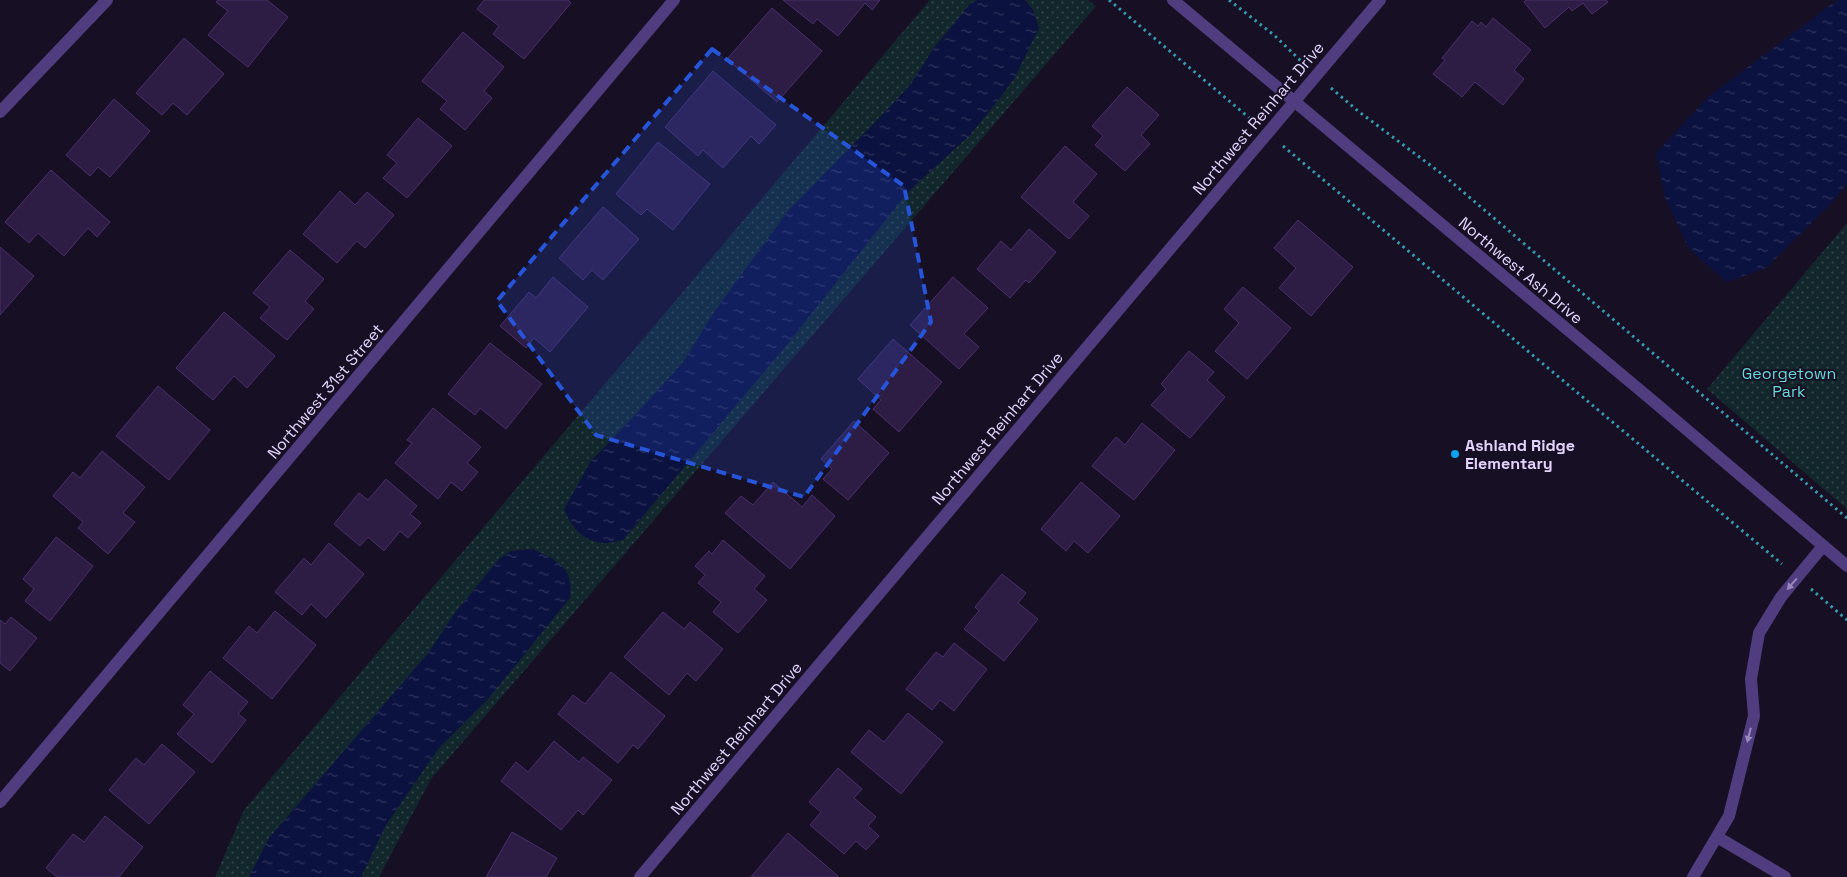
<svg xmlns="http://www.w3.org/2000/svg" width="1847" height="877" font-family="'Space Grotesk',sans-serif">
<defs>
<pattern id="grass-dots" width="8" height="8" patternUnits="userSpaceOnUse" patternTransform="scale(1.25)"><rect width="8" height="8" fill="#12272c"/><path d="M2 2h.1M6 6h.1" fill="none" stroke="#34454c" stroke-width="1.8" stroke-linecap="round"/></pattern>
<pattern id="water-ripples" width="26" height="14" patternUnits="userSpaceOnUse" patternTransform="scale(1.25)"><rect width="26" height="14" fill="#0c123f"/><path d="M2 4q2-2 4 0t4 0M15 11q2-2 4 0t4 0" fill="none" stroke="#2f345c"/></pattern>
</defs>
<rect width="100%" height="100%" fill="#170f23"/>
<g fill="url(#grass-dots)">
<polygon points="930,0 1088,0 1096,6 431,779 379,877 215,877 244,810"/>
<polygon points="1847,223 1847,509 1707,389"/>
</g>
<g fill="url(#water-ripples)">
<path d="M977 0H1025L1033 10 1039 28 1014 79 996 103 970 135 907 193 785 347 623 540C617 541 609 544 603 543 583 541 571 527 564 509L591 461 639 411 684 361 714 312 788 211 884 113 911 84 933 49 970 4Z"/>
<polygon points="1837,0 1847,0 1847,184 1831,204 1766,268 1727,282 1689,249 1665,198 1656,153 1708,97"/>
<path d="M533 549C546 555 568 564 570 582 571 587 570 593 570 598L489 698 438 749 386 825 361 877H249L269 838 429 652 453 615 499 559 511 551Z"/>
</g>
<g fill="#2d1c43" stroke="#4b2f6d">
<polygon points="218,0 267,0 288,17 248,67 208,35 228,11 216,2"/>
<polygon points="484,0 568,0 571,3 524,59 493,34 499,26 477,9"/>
<polygon points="783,0 880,0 872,10 865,3 838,36 817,19 813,24"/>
<polygon points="1526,0 1606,0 1608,2 1592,14 1583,3 1572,11 1569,7 1545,28 1524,2"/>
<polygon points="772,8 822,51 777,102 727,59"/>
<polygon points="1493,18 1531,50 1514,70 1524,79 1503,105 1475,82 1462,97 1433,74 1445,60 1442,58 1472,21 1478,26 1481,22 1486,27"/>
<polygon points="463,32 504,67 484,91 492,98 465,130 440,109 447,101 422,81"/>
<polygon points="184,38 224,74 187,115 173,103 162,115 136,93"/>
<polygon points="713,71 776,125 759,144 751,136 723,168 703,150 698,156 665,127"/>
<polygon points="1127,87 1159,115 1141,135 1150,144 1125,171 1095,145 1103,136 1092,126"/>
<polygon points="114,99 150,131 110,177 98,167 90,176 66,155"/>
<polygon points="418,118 452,146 407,198 383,178 397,163 387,155"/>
<polygon points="658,142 710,184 673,230 647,209 641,215 616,194"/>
<polygon points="1065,146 1097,174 1073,202 1089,216 1069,239 1021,197"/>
<polygon points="51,170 110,222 97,237 88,228 64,256 38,233 29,243 5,222"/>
<polygon points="340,191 355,205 367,192 394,215 365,248 357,241 337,263 303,234"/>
<polygon points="603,207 639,239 603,280 592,270 583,280 559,258"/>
<polygon points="1298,220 1353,267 1311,316 1279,288 1296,268 1274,248"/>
<polygon points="1029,229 1056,252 1029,283 1026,280 1010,298 977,269 1001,241 1011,250"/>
<polygon points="0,247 34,276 0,315"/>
<polygon points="290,250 324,279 305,301 314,309 287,340 260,318 270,307 253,293"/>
<polygon points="553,277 588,307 550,352 534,338 526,348 500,326 529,292 536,298"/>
<polygon points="953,277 988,308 964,334 979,347 959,369 910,325"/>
<polygon points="1243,287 1291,328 1247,379 1215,351 1239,323 1224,309"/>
<polygon points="224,312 275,356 247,388 234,376 213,400 176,368"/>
<polygon points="893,339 942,382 899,432 873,409 881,400 858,379"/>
<polygon points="490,343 542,384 506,429 480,408 475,415 448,394"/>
<polygon points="1189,351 1214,372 1207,380 1225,397 1190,438 1151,405 1166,389 1161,384"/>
<polygon points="158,386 210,430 169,480 116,436"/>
<polygon points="433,408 481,447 467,463 478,472 462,491 451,482 438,499 395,463 412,443 407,440"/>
<polygon points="854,421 889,453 848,500 823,479 832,469 821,459"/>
<polygon points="1142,423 1175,450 1134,500 1092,466 1116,437 1125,445"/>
<polygon points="102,451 145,487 123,513 135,522 108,554 78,528 83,522 53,496 73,472 80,478"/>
<polygon points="386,479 417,506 410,514 421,523 408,538 400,531 384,551 368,537 360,546 334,524 359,493 368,500"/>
<polygon points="773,482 802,507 812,495 835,516 790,569 725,513 741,496 753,505"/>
<polygon points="1081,482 1120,516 1088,553 1074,541 1066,551 1041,529"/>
<polygon points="56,537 93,566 50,621 25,601 34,589 23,579"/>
<polygon points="723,540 765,576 754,589 767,600 738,633 713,612 721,602 698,583 705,575 695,566 709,551 712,554"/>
<polygon points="329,543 364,574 326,618 311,604 302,615 275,592 304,558 311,565"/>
<polygon points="1002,574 1026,593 1018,603 1038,619 1004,661 964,629 979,611 975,607"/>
<polygon points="275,611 316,645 272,699 223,658 249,626 257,633"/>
<polygon points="663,612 684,629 690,622 723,649 696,681 687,673 669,695 624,657"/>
<polygon points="11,617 37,638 10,671 0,663 0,620 5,624"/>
<polygon points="954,643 987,669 954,711 940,700 932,710 906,689 936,652 943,657"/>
<polygon points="210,671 248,702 238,714 246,720 212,763 177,734 194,714 183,705"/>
<polygon points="611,672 665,716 638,749 633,745 618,763 558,714 573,695 585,704"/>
<polygon points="908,713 943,742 901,794 851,752 869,730 884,742"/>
<polygon points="554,741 579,762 583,757 612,780 583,815 578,810 561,830 501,781 516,762 528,772"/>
<polygon points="162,744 195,772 149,824 109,790 136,758 144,765"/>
<polygon points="838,768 862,789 854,798 876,817 868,826 879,836 866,850 856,841 844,854 810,825 821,812 809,802"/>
<polygon points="105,816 143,847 119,877 57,877 46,868 73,834 84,842"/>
<polygon points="512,832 557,858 546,877 486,877"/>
<polygon points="788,833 838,876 837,877 751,877"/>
</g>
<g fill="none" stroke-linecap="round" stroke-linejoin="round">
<g stroke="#3599af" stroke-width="3" stroke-dasharray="2.5 4" stroke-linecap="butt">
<polyline points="1109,0 1253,121"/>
<polyline points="1229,0 1274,35 1302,62"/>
<polyline points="1331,88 1358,111 1442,174 1847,518"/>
<polyline points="1283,146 1782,564"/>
<polyline points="1811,589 1847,620"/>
</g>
<g stroke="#4f3d7f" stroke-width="12">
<polyline points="1717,837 1785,877"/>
<polyline points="1693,877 1729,816 1754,716 1751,679 1759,633 1781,597 1823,546"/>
</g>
<g stroke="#4f3d7f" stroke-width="12">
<polyline points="0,112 107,0"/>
<polyline points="0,802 674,0"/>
<polyline points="640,877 1380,0"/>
</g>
<polyline stroke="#4f3d7f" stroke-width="12" points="1173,0 1653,401 1847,566"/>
</g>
<defs><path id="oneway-solid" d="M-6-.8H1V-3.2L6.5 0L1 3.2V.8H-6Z" transform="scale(1.25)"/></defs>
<g fill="#9888be">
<use href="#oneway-solid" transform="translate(1792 584) rotate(131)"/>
<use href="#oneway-solid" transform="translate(1749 735) rotate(104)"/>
</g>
<path fill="#2755da" fill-opacity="0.2" stroke="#2755da" stroke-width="4" stroke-dasharray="10 6" stroke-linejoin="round" d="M712 49 904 186 931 322 804 497 596 435 497 301Z"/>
<circle fill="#0ca2f0" stroke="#170f23" stroke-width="2" cx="1455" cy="454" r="5"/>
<g text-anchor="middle" stroke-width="4" stroke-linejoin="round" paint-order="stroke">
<g font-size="16" fill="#e2d3fd" stroke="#170f23">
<text transform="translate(1258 118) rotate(-50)" y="6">Northwest Reinhart Drive</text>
<text transform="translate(1521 270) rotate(40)" y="6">Northwest Ash Drive</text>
<text transform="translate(325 391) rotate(-50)" y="6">Northwest 31st Street</text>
<text transform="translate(997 428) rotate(-50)" y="6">Northwest Reinhart Drive</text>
<text transform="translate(736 738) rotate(-50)" y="6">Northwest Reinhart Drive</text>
</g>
<g font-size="16" fill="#63d9d8" stroke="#170f23">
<text x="1789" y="379">Georgetown<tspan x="1789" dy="18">Park</tspan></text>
</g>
<g font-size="16" font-weight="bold" fill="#e2d3fd" stroke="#170f23" text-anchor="start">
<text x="1465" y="451">Ashland Ridge<tspan x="1465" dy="18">Elementary</tspan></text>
</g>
</g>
</svg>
